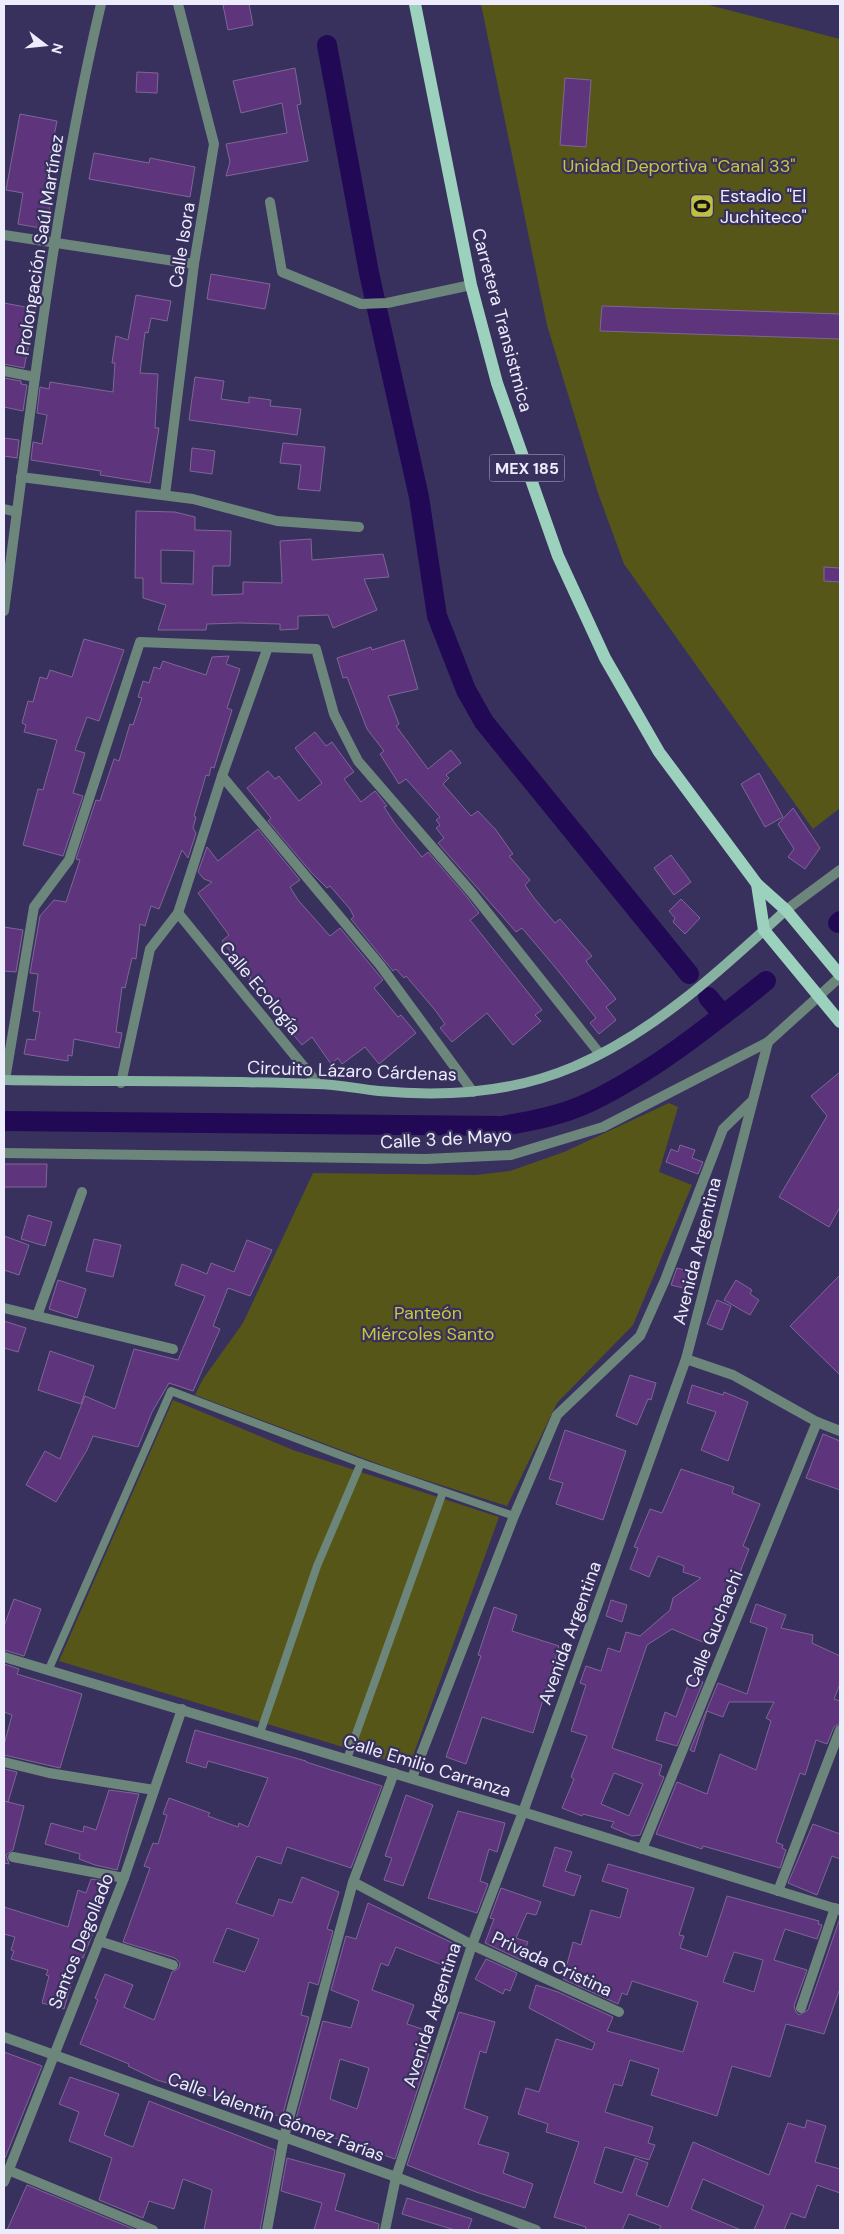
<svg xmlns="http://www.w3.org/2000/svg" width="844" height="2234" font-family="'DM Sans',sans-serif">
<rect width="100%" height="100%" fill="#38315d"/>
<g fill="#575619">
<polygon points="481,4 705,4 840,39 840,808 813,829 624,564 598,493 547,325"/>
<polygon points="669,1103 678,1107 659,1172 692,1185 633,1325 557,1403 507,1506 400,1472 195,1395 203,1379 243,1323 313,1173 476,1175 510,1171 564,1152"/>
<polygon points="173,1400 293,1450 499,1517 409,1767 59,1661"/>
</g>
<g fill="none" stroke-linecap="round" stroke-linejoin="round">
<g stroke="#220955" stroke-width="20">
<polyline points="327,45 369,273 419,497 437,616 466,690 484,722 689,974"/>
<polyline points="838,923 840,921"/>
<polyline points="708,997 723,1015"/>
<path d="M4 1121 502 1126C532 1121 563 1115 590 1102 654 1071 711 1025 766 981"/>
</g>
</g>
<g fill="#5e357d" stroke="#7e6694" fill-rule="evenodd">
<polygon points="231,4 249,4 253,25 228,30 223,5"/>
<polygon points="295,68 301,104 297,105 308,161 226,176 230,162 226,144 287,133 282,103 241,113 233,81"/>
<polygon points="137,72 158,73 157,93 136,92"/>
<polygon points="565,78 591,80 586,147 560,145"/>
<polygon points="20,114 57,121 46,176 55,177 46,229 18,224 23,193 6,190"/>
<polygon points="94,153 149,163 150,158 195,167 190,197 89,179"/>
<polygon points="211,274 270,284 265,309 207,299"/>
<polygon points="136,295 171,301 167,321 151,318 148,333 145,332 140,373 158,374 155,428 159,428 150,483 100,475 101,471 31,460 33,442 42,444 47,415 37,413 40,387 49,389 50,382 113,392 115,363 112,363 116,336 128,340"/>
<polygon points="4,303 36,309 24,368 4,364"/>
<polygon points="602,306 840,314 840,339 600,331"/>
<polygon points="195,377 224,381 221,399 249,403 249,397 271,400 270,406 301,409 297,435 189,420"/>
<polygon points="4,378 21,381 21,384 27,385 23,411 4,407"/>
<polygon points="4,438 19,440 17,458 4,456"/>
<polygon points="283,443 325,447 320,491 298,489 301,465 280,463"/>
<polygon points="192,448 215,451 212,474 190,471"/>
<path d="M136 511 175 512 195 517V530L231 531 230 566H213L212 595 243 594V582L282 583 280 541 311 539 312 560 383 554 389 577 364 579 377 610 333 628 328 615 298 616V629L280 630V624L239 623 207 624 206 630H158L166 605 143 598V578H135ZM161 550 194 551 193 584 161 583Z"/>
<polygon points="824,567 840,568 840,582 824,581"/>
<polygon points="84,639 124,650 99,721 87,717 75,750 85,753 73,793 83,796 63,856 23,845 38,789 43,790 57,740 24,732 26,725 22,723 28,701 33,702 40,677 47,679 50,670 72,677"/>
<polygon points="404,640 418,689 388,696 399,724 396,726 428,769 451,750 461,763 446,775 449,778 443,784 471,816 478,811 496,830 513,854 509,856 530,880 525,885 534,898 555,923 560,919 592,956 586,961 588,964 616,999 606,1007 616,1020 599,1034 590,1023 596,1018 555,967 522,928 516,932 438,843 444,838 436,828 440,825 436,820 440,817 406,779 399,784 380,754 384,751 367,729 347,677 343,678 337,658 371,647 372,650"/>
<polygon points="229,656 226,664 240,669 227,708 232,710 214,768 211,767 209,776 206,775 194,816 196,817 193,828 196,833 188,858 182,850 159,909 151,906 145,926 140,924 136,959 132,958 125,988 122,987 116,1032 122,1033 119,1048 74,1039 72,1056 68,1055 68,1061 24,1054 27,1039 35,1040 40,1012 33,1011 38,974 30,973 40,916 54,900 66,902 80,860 76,859 96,800 100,801 114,759 119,761 130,724 133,725 142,698 138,697 143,681 149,683 154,667 160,669 163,661 206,675 212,657"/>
<polygon points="315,732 326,746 332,742 354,772 344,779 361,802 375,791 387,806 384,807 396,825 422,857 428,852 467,897 479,913 470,920 542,1010 535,1015 541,1021 513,1045 487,1013 452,1042 440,1028 445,1024 435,1010 406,976 404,978 396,969 393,971 351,919 354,917 350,909 330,886 327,888 311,872 268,821 271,818 247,788 268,771 275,779 279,776 299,801 322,783 295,748"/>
<polygon points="759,773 783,817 765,827 741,784"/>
<polygon points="793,808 820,848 805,869 788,857 794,849 778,824"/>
<polygon points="258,829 300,880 290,887 298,900 330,936 340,928 383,980 374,988 398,1017 401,1015 416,1033 379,1064 365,1047 342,1064 338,1058 331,1064 312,1037 302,1045 287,1027 290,1024 262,989 258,992 249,980 251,978 222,941 229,935 198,893 212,882 204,879 198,872 207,847 218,861"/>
<polygon points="671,855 691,882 674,895 654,868"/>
<polygon points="681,899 700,918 685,934 673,922 675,918 669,911"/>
<polygon points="4,927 23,930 16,972 4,971"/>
<polygon points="840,1072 840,1207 829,1227 779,1197 827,1116 811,1096"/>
<polygon points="680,1145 695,1150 692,1158 703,1162 698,1174 666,1162 671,1149 678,1152"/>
<polygon points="4,1164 47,1164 46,1187 4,1187"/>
<polygon points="28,1215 52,1222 45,1246 21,1239"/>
<polygon points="4,1236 29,1245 19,1275 4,1270"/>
<polygon points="94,1239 121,1245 113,1277 86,1271"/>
<polygon points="247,1240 272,1250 250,1296 228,1288 213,1326 220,1329 193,1391 169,1383 152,1412 138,1447 93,1436 87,1450 56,1502 26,1485 45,1451 60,1459 85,1396 115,1409 134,1349 178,1360 205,1296 175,1285 182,1264 207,1274 211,1263 234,1272"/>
<polygon points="677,1268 692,1272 687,1289 671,1285"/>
<polygon points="840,1275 840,1375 790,1326"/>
<polygon points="58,1280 86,1289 77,1318 49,1309"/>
<polygon points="736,1280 752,1290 750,1294 759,1300 750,1315 724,1300"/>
<polygon points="717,1300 731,1306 722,1330 707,1324"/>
<polygon points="4,1321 26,1328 18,1352 4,1348"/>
<polygon points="50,1351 94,1366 81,1404 38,1390"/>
<polygon points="630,1375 656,1383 651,1400 648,1399 637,1425 616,1416"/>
<polygon points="692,1385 723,1395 724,1392 748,1402 728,1461 701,1450 716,1412 687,1403"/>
<polygon points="565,1430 626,1451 603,1520 556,1504 563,1483 549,1479"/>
<polygon points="823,1434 840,1441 840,1490 806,1478"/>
<path d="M681 1469 734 1487 732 1493 760 1504 743 1546 749 1549 733 1590 725 1606 720 1604 705 1643 672 1629 647 1645 612 1748 662 1765 659 1775 664 1777 640 1835 632 1836 611 1827 614 1822 583 1814 582 1816 562 1808 574 1779 571 1777 587 1736 571 1731 586 1685 580 1683 586 1666 601 1671 608 1648 620 1652 626 1632 640 1636 670 1610 673 1598 701 1578 683 1572 684 1566 658 1556 649 1577 630 1569 638 1548 634 1547 650 1509 662 1513ZM614 1773 643 1784 629 1816 601 1804Z"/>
<polygon points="14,1599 41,1609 24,1656 4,1650 4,1626"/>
<polygon points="611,1600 627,1605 622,1622 606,1616"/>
<polygon points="756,1604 786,1615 781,1628 813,1635 812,1643 840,1656 840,1684 834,1699 840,1701 840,1723 834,1727 827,1744 816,1740 805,1775 800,1773 776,1842 783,1845 782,1848 786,1850 780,1868 703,1846 702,1849 656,1834 677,1782 707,1794 720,1754 756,1770 771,1721 766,1718 774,1702 729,1702 723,1717 707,1711 694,1752 690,1750 718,1683 747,1694 767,1628 750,1622"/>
<polygon points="494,1607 517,1615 512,1631 559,1646 533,1733 482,1717 466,1764 446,1757 481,1656 478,1655"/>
<polygon points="4,1664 19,1669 17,1674 82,1694 60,1768 4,1755 4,1745 12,1715 4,1712"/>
<polygon points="691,1677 703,1682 677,1746 656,1740 665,1712 676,1717"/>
<path d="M195 1730 306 1761V1762L382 1786 351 1868 287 1847 281 1864 257 1856 236 1903 273 1916 279 1899 292 1903 302 1877 339 1892 327 1929 333 1931 318 1985 309 1982 301 2015 309 2017 282 2117 157 2080 128 2066 129 2064 80 2044 98 2000 95 1998 105 1974 133 1985 124 2007 154 2020 172 1972 179 1968 180 1963 175 1958 123 1942 150 1868 144 1866 153 1843 158 1844 167 1815 163 1814 169 1798 210 1813 208 1816 238 1827 239 1823 248 1827 268 1778 208 1761 206 1768 186 1762ZM227 1928 259 1939 245 1972 213 1962Z"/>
<polygon points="4,1769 17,1772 8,1802 4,1801"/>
<polygon points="109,1790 139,1794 117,1870 95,1865 79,1859 80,1854 45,1844 51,1823 83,1832 84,1826 96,1830"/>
<polygon points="406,1795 433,1805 403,1886 384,1880 392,1858 385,1856"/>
<polygon points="4,1801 24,1806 13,1850 6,1855 9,1864 4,1863"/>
<polygon points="458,1811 505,1823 497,1852 489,1849 480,1881 488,1884 477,1913 428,1898"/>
<polygon points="813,1824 840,1834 840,1859 832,1856 817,1895 788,1883"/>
<polygon points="555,1847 572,1852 565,1871 581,1876 574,1896 543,1886"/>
<path d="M608 1864 694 1888 679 1935 684 1936 680 1948 707 1957 727 1896 819 1921 818 1924 822 1925 817 1939 785 1929 774 1960 807 1970 794 2006 796 2012 799 2015 808 2010 840 1918V1988L824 2034 786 2024 770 2077 732 2066 717 2116 651 2095 659 2069 630 2060 622 2086 614 2084 605 2112 653 2127 648 2143 655 2145 649 2160 605 2147 594 2183 622 2193 635 2158 648 2163 636 2195 668 2207 693 2142 769 2175 788 2123 805 2128 807 2120 826 2126 815 2162 840 2169V2193L817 2185 805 2218 791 2213 784 2230H754L764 2206 703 2179 691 2209 741 2230H659L661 2226 629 2214 622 2230H585L586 2227 554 2217 579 2142 546 2132 548 2124 518 2114 526 2088 539 2092 556 2039 592 2050 595 2043 529 2008 536 1985 558 1992 613 2017 607 2031 683 2052 698 2002 632 1981 627 1995 622 1993 618 2004 563 1979 573 1942 581 1945 591 1910 620 1918 628 1889 602 1881ZM734 1952 763 1960 754 1992 723 1982Z"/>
<polygon points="91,1879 109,1882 93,1933 83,1958 79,1957 64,2009 42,2003 49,1976 46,1975 48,1970 11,1959 14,1951 11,1950 15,1937 4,1934 4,1907 68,1927 78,1890 86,1893"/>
<polygon points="501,1888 541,1902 536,1915 527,1913 516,1938 528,1942 521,1960 485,1943 494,1919 490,1918"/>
<path d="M368 1903 459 1946 450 1968 396 1947 388 1966 381 1963 372 1990 414 2005 407 2024 425 2030 417 2049 429 2054 395 2159 348 2142 294 2126 323 2021 351 2028 359 2001 331 1990 346 1936 356 1939ZM340 2059 369 2068 357 2109 330 2099Z"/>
<polygon points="486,1959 517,1973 510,1991 505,1989 503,1994 475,1979"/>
<polygon points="459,2012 495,2022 486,2053 480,2051 464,2108 488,2117 478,2144 509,2153 503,2173 533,2184 525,2208 476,2192 407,2165"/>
<polygon points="4,2052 42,2066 5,2158 4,2158"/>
<polygon points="70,2077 119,2094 104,2135 133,2147 149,2101 275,2150 260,2230 204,2230 212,2190 183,2179 174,2209 149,2201 143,2218 99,2200 112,2158 69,2141 79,2112 59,2104"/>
<polygon points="287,2158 345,2174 335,2210 379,2224 378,2230 314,2230 322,2203 281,2191"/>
<polygon points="27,2185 136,2230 7,2230"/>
<polygon points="407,2198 472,2219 468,2230 455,2230 402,2214"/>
</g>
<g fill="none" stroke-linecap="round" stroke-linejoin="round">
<g stroke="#6c867b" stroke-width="8">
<polyline points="48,1671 171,1391 361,1463 514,1516"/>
<polyline points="260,1733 317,1566 361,1463"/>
<polyline points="347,1759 443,1492"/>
</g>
<g stroke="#6c867b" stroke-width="10">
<polyline points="270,202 282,272 361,304 387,303 471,285"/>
<polyline points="4,235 194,264"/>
<polyline points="4,371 35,377"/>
<polyline points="21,477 193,499 277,521 359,527"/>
<polyline points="165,495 194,264 214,144 178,4"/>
<polyline points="4,509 17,512"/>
<path d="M4 611C31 408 54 203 101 4"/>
<polyline points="222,776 380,965 473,1092"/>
<polyline points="178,913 318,1084"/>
<polyline points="5,1080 34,907 69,860 140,642 316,649 334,714 358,761 472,893 600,1054"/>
<polyline points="121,1083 150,949 178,913 222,776 268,647"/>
<polyline points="4,1308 173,1349"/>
<polyline points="37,1316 82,1192"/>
<polyline points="686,1359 733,1375 817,1422 840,1431"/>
<polyline points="4,1762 49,1773 154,1790"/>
<polyline points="412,1778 514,1516 557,1415 640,1336 665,1280 723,1129 751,1102"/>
<polyline points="642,1849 817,1422"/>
<polyline points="13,1857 124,1878"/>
<polyline points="353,1882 472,1945 619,2012"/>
<polyline points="778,1891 840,1730"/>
<polyline points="99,1941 173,1965"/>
<polyline points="801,2008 835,1908"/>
<polyline points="4,2037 396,2177 536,2230"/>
<polyline points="8,2170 153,2230"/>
<polyline points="4,2182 124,1878 182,1709"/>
<polyline points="267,2230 284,2137 353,1882 394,1773"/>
<polyline points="385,2230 396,2177 472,1945 523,1812"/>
</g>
<g stroke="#6c867b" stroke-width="10">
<polyline points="786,910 840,870"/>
<polyline points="4,1153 425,1159 511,1155 603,1127 768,1042 840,977"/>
<polyline points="4,1657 523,1812 840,1910"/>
<polyline points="523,1812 686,1359 768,1042"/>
</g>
<path stroke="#87b1a0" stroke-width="10" d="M4 1080C108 1082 212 1080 316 1084 337 1084 358 1089 379 1091 444 1097 512 1093 573 1067 654 1033 723 968 786 910"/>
<g stroke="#9cd2bd" stroke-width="12">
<polyline points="415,4 471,285 497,383 558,556 605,658 659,752 757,884 786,910 840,975"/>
<polyline points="757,884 764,930 840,1022"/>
</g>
</g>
<defs>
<symbol id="stadium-square" viewBox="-11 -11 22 22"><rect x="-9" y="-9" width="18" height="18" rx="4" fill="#c0be41" stroke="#38315d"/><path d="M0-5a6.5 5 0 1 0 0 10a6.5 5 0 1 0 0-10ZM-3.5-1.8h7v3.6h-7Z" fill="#111"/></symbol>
</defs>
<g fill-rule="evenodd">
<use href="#stadium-square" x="688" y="192" width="28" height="28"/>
</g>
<g text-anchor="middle" stroke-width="4.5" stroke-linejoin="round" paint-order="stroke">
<rect fill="#38315d" stroke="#b7b4cd" stroke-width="1" x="489.5" y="454.5" width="75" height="27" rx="4"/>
<g font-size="16" font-weight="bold" fill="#edecfd">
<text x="527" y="474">MEX 185</text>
</g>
<g font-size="18" fill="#c7c53d" stroke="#38315d">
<text x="679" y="172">Unidad Deportiva "Canal 33"</text>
<text x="428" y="1319">Panteón<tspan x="428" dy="21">Miércoles Santo</tspan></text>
</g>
<g font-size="18" fill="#edecfd" stroke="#38315d" text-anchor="start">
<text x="720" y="202">Estadio "El<tspan x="720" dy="21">Juchiteco"</tspan></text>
</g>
<g font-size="18" fill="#edecfd" stroke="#38315d">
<text transform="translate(40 245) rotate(-81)" y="6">Prolongación Saúl Martínez</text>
<text transform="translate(182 245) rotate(-81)" y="6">Calle Isora</text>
<text transform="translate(502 320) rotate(75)" y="6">Carretera Transistmica</text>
<text transform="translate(260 988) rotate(50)" y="6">Calle Ecología</text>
<text transform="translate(352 1071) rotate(2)" y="6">Circuito Lázaro Cárdenas</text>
<text transform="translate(446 1139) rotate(-3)" y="6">Calle 3 de Mayo</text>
<text transform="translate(697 1251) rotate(-76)" y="6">Avenida Argentina</text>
<text transform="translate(714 1629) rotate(-68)" y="6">Calle Guchachi</text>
<text transform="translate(570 1633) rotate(-70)" y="6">Avenida Argentina</text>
<text transform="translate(427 1766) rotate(17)" y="6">Calle Emilio Carranza</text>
<text transform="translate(81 1941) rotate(-68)" y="6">Santos Degollado</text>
<text transform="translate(552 1964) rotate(25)" y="6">Privada Cristina</text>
<text transform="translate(432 2015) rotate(-72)" y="6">Avenida Argentina</text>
<text transform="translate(276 2117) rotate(20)" y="6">Calle Valentín Gómez Farías</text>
</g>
</g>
<rect width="844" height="2234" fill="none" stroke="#edecfd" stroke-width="10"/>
<g transform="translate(45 45) rotate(106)" stroke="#38315d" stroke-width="4" paint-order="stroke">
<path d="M0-4L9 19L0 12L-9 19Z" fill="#edecfd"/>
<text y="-8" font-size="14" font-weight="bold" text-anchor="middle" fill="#edecfd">N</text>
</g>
</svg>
